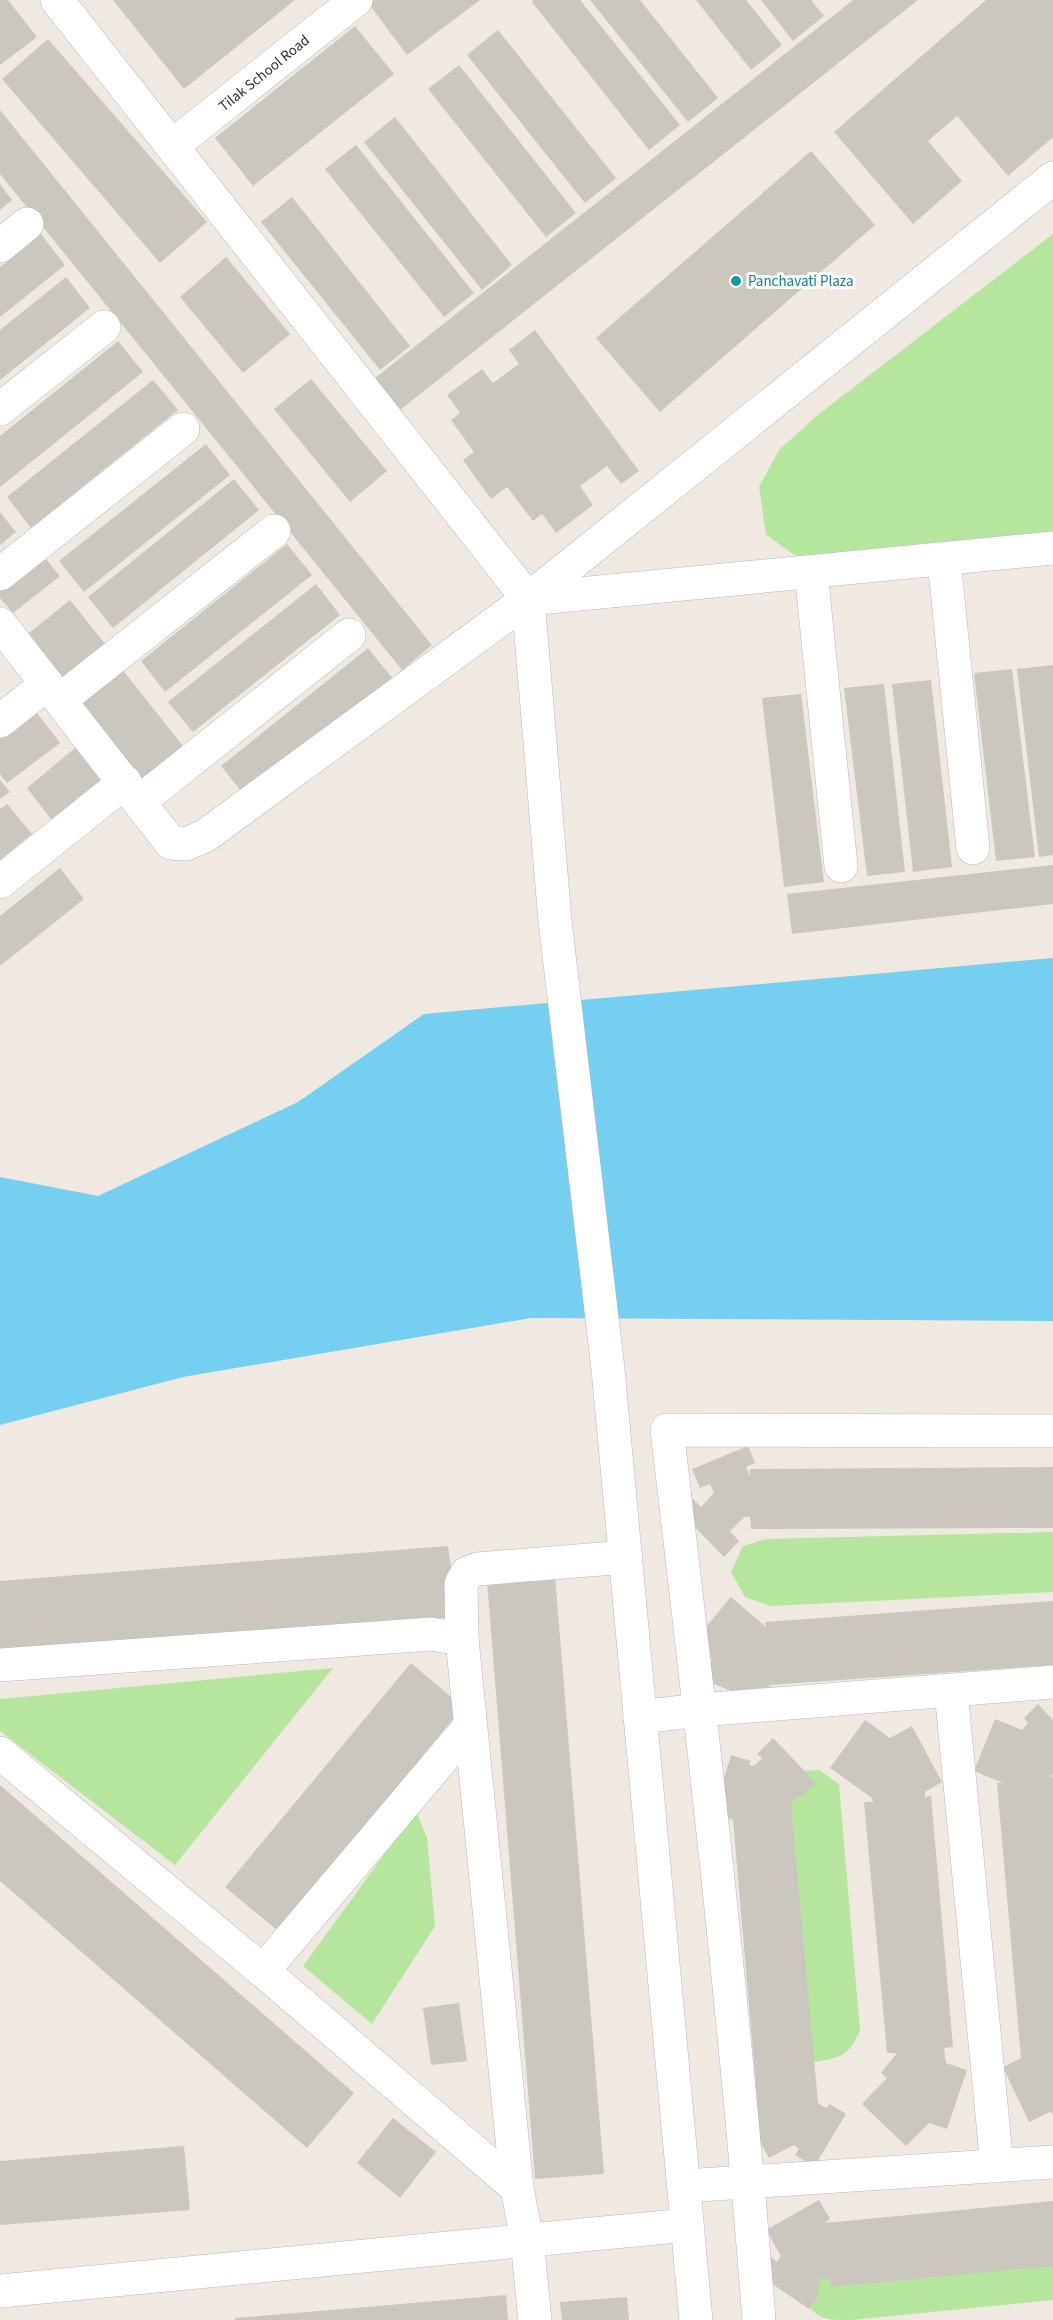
<svg xmlns="http://www.w3.org/2000/svg" width="1053" height="2320" font-family="'Source Sans 3',sans-serif">
<rect width="100%" height="100%" fill="#efe9e1"/>
<g fill="#b6e59e">
<polygon points="1053,234 1053,533 799,558 766,535 759,487 779,450 819,414"/>
<polygon points="1053,1532 1053,1592 771,1606 745,1597 731,1572 743,1546 766,1539"/>
<polygon points="333,1668 175,1865 0,1731 0,1699"/>
<path d="M819 1770 839 1784 860 2031C848 2056 842 2057 815 2062L803 2042 787 1782 802 1771Z"/>
<polygon points="416,1811 427,1838 435,1926 372,2024 303,1966"/>
<path d="M1053 2242V2300L851 2320C820 2320 814 2319 800 2289L809 2275Z"/>
</g>
<polygon fill="#75cff0" points="1053,958 1053,1321 531,1318 183,1377 0,1425 0,1177 98,1196 298,1102 424,1014"/>
<g fill="#cbc7bf">
<polygon points="0,0 8,0 37,37 0,65"/>
<polygon points="113,0 295,0 184,89"/>
<polygon points="374,0 480,0 407,55 369,4"/>
<polygon points="534,0 580,0 680,125 649,150 532,2"/>
<polygon points="590,0 640,0 718,98 688,122"/>
<polygon points="696,0 746,0 782,45 751,70"/>
<polygon points="761,0 811,0 824,16 793,41"/>
<polygon points="853,0 918,0 400,410 375,378"/>
<polygon points="986,0 1053,0 1053,137 1008,176 957,116 928,141 962,181 913,224 834,132"/>
<polygon points="355,26 394,74 253,186 215,138"/>
<polygon points="498,30 616,178 585,203 467,55"/>
<polygon points="48,39 207,222 160,263 2,79"/>
<polygon points="459,65 576,213 546,237 428,89"/>
<polygon points="0,110 432,645 402,670 0,174"/>
<polygon points="395,117 512,265 482,290 364,142"/>
<polygon points="356,145 474,293 444,317 325,169"/>
<polygon points="811,151 875,225 660,412 596,338"/>
<polygon points="0,184 12,200 0,210"/>
<polygon points="292,197 410,346 380,370 261,222"/>
<polygon points="41,234 65,265 0,317 0,267"/>
<polygon points="226,257 290,334 243,373 180,297"/>
<polygon points="66,277 90,308 0,380 0,330"/>
<polygon points="535,330 639,471 621,484 607,466 580,486 593,505 556,533 542,514 533,521 507,487 491,499 463,460 474,452 451,420 460,413 447,395 482,369 493,383 519,364 509,350"/>
<polygon points="118,341 143,372 0,487 0,436"/>
<polygon points="311,379 387,471 350,502 274,409"/>
<polygon points="153,380 178,410 31,528 7,497"/>
<polygon points="206,444 230,475 84,592 59,561"/>
<polygon points="234,479 259,510 113,628 88,597"/>
<polygon points="0,512 16,532 0,545"/>
<polygon points="287,544 312,575 165,692 141,661"/>
<polygon points="40,552 60,576 13,613 0,598 0,584"/>
<polygon points="316,584 340,615 193,732 168,702"/>
<polygon points="70,600 110,650 62,688 23,638"/>
<polygon points="368,648 393,679 246,797 221,766"/>
<polygon points="1053,665 1053,855 1039,857 1017,669"/>
<polygon points="121,668 187,751 144,786 78,702"/>
<polygon points="1012,669 1035,857 996,861 974,673"/>
<polygon points="931,680 952,867 913,872 892,684"/>
<polygon points="884,684 905,872 867,876 844,688"/>
<polygon points="801,694 824,882 784,887 762,698"/>
<polygon points="34,709 60,743 7,783 0,774 0,734"/>
<polygon points="75,748 107,788 57,827 27,788"/>
<polygon points="0,780 10,792 0,799"/>
<polygon points="7,804 32,834 0,860 0,809"/>
<polygon points="1053,865 1053,904 792,934 787,894"/>
<polygon points="60,868 84,899 0,966 0,916"/>
<polygon points="748,1446 755,1463 746,1467 750,1476 750,1469 1053,1467 1053,1528 751,1529 750,1517 744,1517 730,1531 739,1541 724,1557 680,1512 693,1499 701,1507 714,1493 710,1484 700,1488 692,1469"/>
<polygon points="448,1546 458,1617 0,1650 0,1581"/>
<polygon points="555,1576 604,2174 535,2179 487,1581"/>
<polygon points="731,1597 766,1627 765,1622 1053,1601 1053,1665 770,1685 763,1704 704,1680 712,1659 693,1642"/>
<polygon points="411,1663 463,1707 278,1931 225,1887"/>
<polygon points="1038,1704 1053,1720 1053,1774 1051,1776 1053,1778 1053,2114 1050,2112 1029,2122 1003,2067 1021,2058 997,1783 1003,1783 974,1771 995,1719 1022,1730 1028,1723 1024,1718"/>
<polygon points="865,1720 890,1738 912,1726 942,1782 925,1792 925,1797 931,1796 953,2047 944,2048 946,2063 967,2070 947,2129 929,2123 906,2146 862,2104 887,2078 881,2073 897,2053 887,2053 864,1802 873,1802 872,1798 830,1768"/>
<polygon points="773,1738 816,1783 800,1798 798,1796 791,1802 818,2103 826,2108 830,2104 846,2114 814,2167 795,2155 799,2149 794,2145 769,2158 741,2107 757,2098 733,1820 713,1814 731,1755 751,1761 749,1765 754,1766 762,1758 757,1754"/>
<polygon points="0,1785 354,2093 307,2148 0,1881"/>
<polygon points="459,2003 467,2061 431,2065 423,2008"/>
<polygon points="393,2118 436,2152 400,2198 357,2163"/>
<polygon points="184,2146 190,2210 0,2225 0,2161"/>
<polygon points="819,2200 830,2219 825,2223 1053,2201 1053,2266 831,2287 830,2278 817,2279 821,2282 816,2289 820,2293 809,2309 759,2275 771,2257 777,2262 781,2256 766,2230"/>
<polygon points="506,2295 508,2320 235,2320 235,2318"/>
<polygon points="627,2297 629,2320 562,2320 560,2302"/>
</g>
<g fill="none" stroke-linecap="round" stroke-linejoin="round">
<defs>
<g id="minor">
<polyline points="57,0 528,599 555,921 608,1369 696,2320"/>
<polyline points="172,146 356,0"/>
<polyline points="0,246 27,224"/>
<polyline points="0,409 104,327"/>
<polyline points="944,559 973,848"/>
<polyline points="811,572 841,866"/>
<polyline points="0,574 183,429"/>
<polyline points="528,599 1053,548"/>
<polyline points="0,624 171,843 186,844 205,836 528,599 1053,178"/>
<polyline points="60,700 274,531"/>
<polyline points="0,721 47,684"/>
<polyline points="140,801 349,635"/>
<polyline points="0,882 125,782"/>
<polyline points="462,1639 461,1584 467,1573 478,1569 626,1557"/>
<polyline points="0,1665 431,1634 462,1639 517,2188 527,2240 535,2320"/>
<polyline points="951,1691 997,2166"/>
<polyline points="640,1717 700,1710 1053,1682"/>
<polyline points="0,1753 263,1971 517,2188"/>
<polyline points="263,1971 470,1726"/>
<polyline points="684,2186 1053,2162"/>
<polyline points="0,2291 687,2225"/>
<path d="M759 2320C736 2023 702 1726 667 1430L1053 1431"/>
</g>
</defs>
<use href="#minor" stroke="#b4b7c1" stroke-width="34"/>
<use href="#minor" stroke="#fff" stroke-width="33"/>
</g>
<circle fill="#0f9aa8" stroke="#fff" stroke-width="2" cx="736" cy="281" r="6"/>
<g text-anchor="middle" stroke-width="6" stroke-linejoin="round" paint-order="stroke">
<g font-size="15" fill="#2e2e2e" stroke="#fff">
<text transform="translate(264 73) rotate(-39)" y="5">Tilak School Road</text>
</g>
<g font-size="15" fill="#0d838f" stroke="#fff" text-anchor="start">
<text x="748" y="286">Panchavati Plaza</text>
</g>
</g>
</svg>
